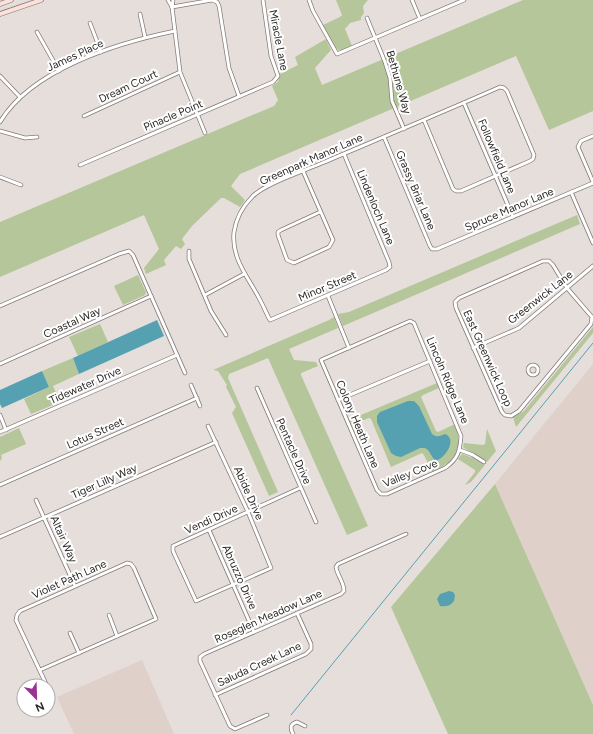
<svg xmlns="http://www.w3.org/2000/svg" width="593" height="734" font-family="Figtree,sans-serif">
<rect width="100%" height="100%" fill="#e6deda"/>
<g fill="#dfd0c9">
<polygon points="593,364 593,705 495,484"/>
<polygon points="142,660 174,734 74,734 57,697"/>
</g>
<g fill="#b5c69a">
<path d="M336 0H368L363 6 364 13 361 17V20L350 23 345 29 352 46C349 48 343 51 339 50 334 49 326 30 323 25L340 17 342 15Z"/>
<polygon points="523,0 593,0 593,111 549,130 516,56 240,174 231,186 245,200 240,207 224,198 221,198 192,226 182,239 185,244 181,249 176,246 164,260 166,265 146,274 144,268 159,249 144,215 0,277 0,222 274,106 278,100 272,86 278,82 280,74 298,65 295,57 326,39 331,50 315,68 322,85"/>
<polygon points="577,215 580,224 343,326 338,314 349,312"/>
<polygon points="138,275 146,292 145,295 123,305 114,286"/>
<polygon points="334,317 338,328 289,349 294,360 316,362 318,366 301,373 301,375 368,526 347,535 268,358 229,374 228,378 278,492 269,496 232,413 236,407 226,387 227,385 218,371 213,370 329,320"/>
<polygon points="100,324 108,342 78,356 69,337"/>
<polygon points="593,327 593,333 516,427 513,417 524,411"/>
<polygon points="73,358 79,374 53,386 60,402 31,414 24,399 49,387 42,371"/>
<path d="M437 383 439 388 423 395 421 397 436 431 438 432 455 424C464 450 455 461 432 472L424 455 422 453 391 467 371 419 369 418 351 425 349 420Z"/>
<polygon points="19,428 26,444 1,455 2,458 0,461 0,437"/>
<path d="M487 429 496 451 487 462C482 457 466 450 463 447L464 443 483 445 485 444Z"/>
<polygon points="462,454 473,458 485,465 471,482 465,485 475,472 475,470 458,459"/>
<polygon points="495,484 593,705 593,734 448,734 391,607"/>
</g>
<g fill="#55a1b1">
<polygon points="157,320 164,336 79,374 73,358"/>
<polygon points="42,371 49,387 2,408 0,404 0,390"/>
<path d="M408 401H414L419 406 432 434C437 438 440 436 445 434 458 439 445 459 435 461L428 450 425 448H420L401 457 396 456 391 453 377 422V416L380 412Z"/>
<path d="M449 591 453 592 455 595 454 601C450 606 446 607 440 606L437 599 440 594Z"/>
</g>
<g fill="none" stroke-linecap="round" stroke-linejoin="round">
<polyline stroke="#55a1b1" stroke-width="1" points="291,715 593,343"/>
<defs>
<g id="street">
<polyline points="168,0 172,7 180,72 205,133"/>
<polyline points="309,0 313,11 337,54 464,0"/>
<polyline points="412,0 420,19"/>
<polyline points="172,7 212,0 217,2 219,6 229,68 239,96"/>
<polyline points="172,7 173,0"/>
<polyline points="140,14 145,37"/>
<polyline points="367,18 385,62 390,78 392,101 404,129"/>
<polyline points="90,23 101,52"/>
<polyline points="37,32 59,71"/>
<polyline points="0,76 20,97"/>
<polyline points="464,103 513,217"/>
<polyline points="84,116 180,72"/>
<path d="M0 122C32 69 117 43 175 31"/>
<polyline points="0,131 25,138 37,137"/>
<polyline points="593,136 581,141 578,147 593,182"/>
<polyline points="384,137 430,246 432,249 437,249 593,183"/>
<path d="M344 154 389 262 390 267 386 270 270 320C266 313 263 305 259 298 248 277 231 258 234 232 236 219 242 207 252 197 264 184 304 171 322 163 381 138 441 113 500 87L504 88 507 91 534 155 533 159 530 161 461 191H456L453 189 424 120"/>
<polyline points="80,165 273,82 278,76 277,73 271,56 263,0"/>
<polyline points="303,171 333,240 329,247 294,263 287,260 278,235 278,232 281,230 320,212"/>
<polyline points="0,177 21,185"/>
<polyline points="571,192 593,243"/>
<polyline points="189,251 189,259 211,311 226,335"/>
<polygon points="543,261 549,261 553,265 567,288 592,317 591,324 519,411 511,416 505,415 502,412 456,308 455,302 459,298"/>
<polyline points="205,295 244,274"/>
<polyline points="328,296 349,348"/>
<polyline points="0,306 119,254 129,251 133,255 185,373"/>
<path d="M410 321 414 323 416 328 461 436C460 451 458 459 445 468L387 494H381L377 490 321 360Z"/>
<polyline points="473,348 519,328 593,266"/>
<polyline points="0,364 151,296"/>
<circle cx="533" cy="370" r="5"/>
<polyline points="191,385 200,406"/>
<polyline points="257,388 316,522"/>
<polyline points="338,400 430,361"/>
<polyline points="0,415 6,430"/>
<polyline points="208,426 248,512 271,568 196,601 173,551 173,546 300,488"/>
<polyline points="0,432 177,355"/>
<polyline points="460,450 473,455 484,462"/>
<polyline points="0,485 197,398"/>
<polyline points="36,500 75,586"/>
<polyline points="209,530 254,632"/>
<polyline points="0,537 216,442"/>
<polyline points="109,615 117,636"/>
<polyline points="70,633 79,653"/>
<polyline points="40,670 156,619 134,568 131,564 127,563 20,611 17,615 16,620 47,686"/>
<polyline points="215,695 306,654 311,649 311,644 297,613"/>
<path d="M267 715 235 729 230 726 200 661V657L204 654 341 594 344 591C344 582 337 575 336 567L338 564 406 534"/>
<path d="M293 734C290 728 290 724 297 722L305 726"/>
</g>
<g id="secondary">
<polyline points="0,4 11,0"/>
<polyline points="0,14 41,0"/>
</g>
</defs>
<use href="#street" stroke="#837b78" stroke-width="4.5"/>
<use href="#secondary" stroke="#837b78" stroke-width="5.5"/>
<use href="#street" stroke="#fff" stroke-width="3"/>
<use href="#secondary" stroke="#fde0da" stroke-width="4"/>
</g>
<g text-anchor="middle" stroke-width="4" stroke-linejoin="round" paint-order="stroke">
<g font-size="11" fill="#2c2928" stroke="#fff">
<text transform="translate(279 40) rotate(79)" y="4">Miracle Lane</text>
<text transform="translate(75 55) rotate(-25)" y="4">James Place</text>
<text transform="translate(399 82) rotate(74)" y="4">Bethune Way</text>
<text transform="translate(128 86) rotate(-25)" y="4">Dream Court</text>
<text transform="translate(173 115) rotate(-23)" y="4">Pinacle Point</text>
<text transform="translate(497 156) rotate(67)" y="4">Followfield Lane</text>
<text transform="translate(311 159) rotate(-24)" y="4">Greenpark Manor Lane</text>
<text transform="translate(416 190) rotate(67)" y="4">Grassy Briar Lane</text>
<text transform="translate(376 207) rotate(67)" y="4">Lindenloch Lane</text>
<text transform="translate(509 209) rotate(-23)" y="4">Spruce Manor Lane</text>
<text transform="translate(327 286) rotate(-23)" y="4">Minor Street</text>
<text transform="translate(540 297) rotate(-38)" y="4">Greenwick Lane</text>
<text transform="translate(72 322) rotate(-24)" y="4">Coastal Way</text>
<text transform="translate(488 358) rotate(66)" y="4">East Greenwick Loop</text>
<text transform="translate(448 380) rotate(67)" y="4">Lincoln Ridge Lane</text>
<text transform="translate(85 385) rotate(-24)" y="4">Tidewater Drive</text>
<text transform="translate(358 424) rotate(67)" y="4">Colony Heath Lane</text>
<text transform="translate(95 433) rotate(-24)" y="4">Lotus Street</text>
<text transform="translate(294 451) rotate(66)" y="4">Pentacle Drive</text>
<text transform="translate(410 473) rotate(-22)" y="4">Valley Cove</text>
<text transform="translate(104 481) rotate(-24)" y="4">Tiger Lilly Way</text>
<text transform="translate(249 493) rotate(66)" y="4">Abide Drive</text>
<text transform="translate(211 519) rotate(-24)" y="4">Vendi Drive</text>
<text transform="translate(64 539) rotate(66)" y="4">Altair Way</text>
<text transform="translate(240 577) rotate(66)" y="4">Abruzzo Drive</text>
<text transform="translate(69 579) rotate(-24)" y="4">Violet Path Lane</text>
<text transform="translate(268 616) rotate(-24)" y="4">Roseglen Meadow Lane</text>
<text transform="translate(259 664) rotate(-25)" y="4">Saluda Creek Lane</text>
</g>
</g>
<g transform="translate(36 698) rotate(157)"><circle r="19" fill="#ffffff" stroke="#aba9a9"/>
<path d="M0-3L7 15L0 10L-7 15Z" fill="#9a3296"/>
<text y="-6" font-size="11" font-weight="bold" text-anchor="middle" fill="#2c2928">N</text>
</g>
</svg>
